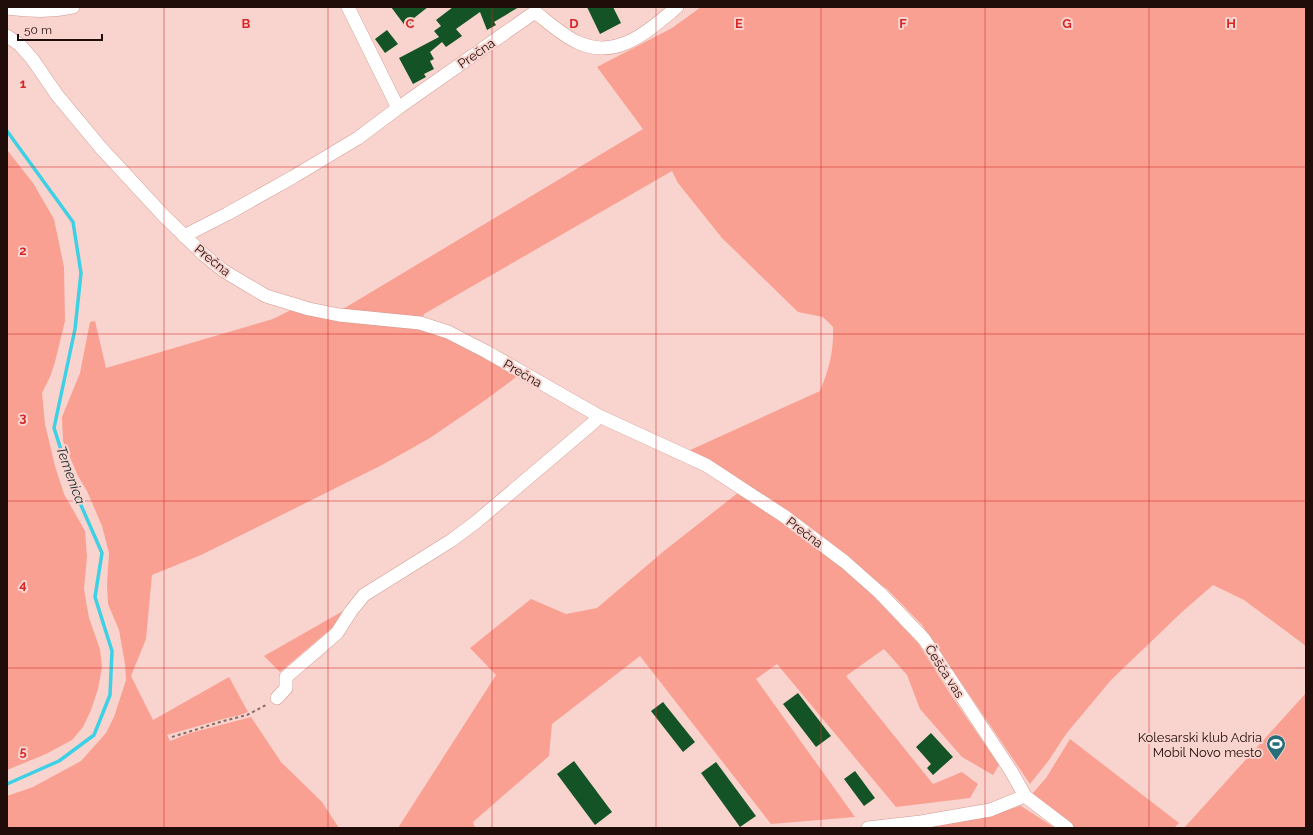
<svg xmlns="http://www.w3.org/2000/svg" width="1313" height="835" font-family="Raleway,sans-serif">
<rect width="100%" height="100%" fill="#f9d4ce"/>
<g fill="#f9a092">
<path d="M701 7H1306V646L1244 600 1213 585 1182 612 1111 680 1066 734 1049 760 1030 784 922 625 888 590 781 506 688 451 820 391C829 370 834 350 833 327L823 317 798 312 722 238 678 183 672 171 424 314 422 320 343 309 643 129 597 67 672 28Z"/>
<polygon points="7,150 33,183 54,219 64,267 65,321 55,362 50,377 42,393 45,424 55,466 64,494 85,531 87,557 84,589 89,618 100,649 102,667 98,689 91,710 83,727 72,740 46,754 7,770"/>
<polygon points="291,310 421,329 446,337 519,375 484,401 430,438 382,465 201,555 152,575 146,639 131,676 153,720 229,677 248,712 240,715 223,719 167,735 170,741 190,733 251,717 281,762 322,802 339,828 7,828 7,796 33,787 81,761 106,733 114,717 126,680 125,664 119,630 108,604 107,584 109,553 102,526 87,491 78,476 63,441 62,417 80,373 90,322 95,321 106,368 273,319"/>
<polygon points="739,492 763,508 837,563 864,586 918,643 951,695 999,765 993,775 962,757 920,709 907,675 884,649 846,676 933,784 962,772 978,784 970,798 896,807 777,664 756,679 855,817 771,824 640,656 552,724 549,756 473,822 475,828 398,828 496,675 470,648 531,599 566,614 597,608 664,551"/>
<polygon points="343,611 346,616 280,672 264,656"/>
<polygon points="1306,693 1306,828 1184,828"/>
<polygon points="1070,739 1179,823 1174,828 1072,828 1032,794 1046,778"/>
<polygon points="1021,806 1055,828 929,828"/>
</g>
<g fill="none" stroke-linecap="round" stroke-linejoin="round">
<polyline stroke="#3ed0e4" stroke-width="3.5" points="7,131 73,222 81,273 75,329 54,428 73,487 102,553 95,597 112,651 110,695 94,735 59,761 7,784"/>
</g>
<g fill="#135326">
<polygon points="391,7 428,7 414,18 415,20 406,27"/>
<polygon points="453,7 519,7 494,22 496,25 487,30 480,12 456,29 462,36 446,47 442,42 430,52 434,59 430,61 434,69 424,74 426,77 413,84 399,58 439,37 434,31 441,26 436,20"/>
<polygon points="587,7 613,7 621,23 600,34"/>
<polygon points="387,30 398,44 385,53 375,39"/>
<polygon points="798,693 831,736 816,747 783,704"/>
<polygon points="663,702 695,742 683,752 651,711"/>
<polygon points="931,733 953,757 933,775 927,768 931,764 916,747"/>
<polygon points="574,761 612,812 595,825 557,774"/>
<polygon points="716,762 756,816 740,827 701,773"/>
<polygon points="855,771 875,798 864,806 844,779"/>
</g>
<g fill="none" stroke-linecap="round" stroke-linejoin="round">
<defs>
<g id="minor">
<polyline points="348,7 398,108"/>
<path d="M7 8C29 11 51 12 73 7"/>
<polyline points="7,36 20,45 33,60 57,95 101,148 163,215 203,254 224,271 244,283 266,296 309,309 339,315 420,323 448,332 487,352 599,416 706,465 784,516 845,562 880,593 924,639 1011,771 1025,796 1067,828"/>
<path d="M184 236 227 214 293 177 358 138 398 108 535 12C548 22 562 35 577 42 617 61 648 31 677 7"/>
<polyline points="277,698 286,688 286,677 337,633 351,611 364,595 452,540 476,522 594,422 599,416"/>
<polyline points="868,828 921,822 990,810 1025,796"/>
</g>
</defs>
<use href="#minor" stroke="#d39b92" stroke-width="14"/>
<polyline stroke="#866a65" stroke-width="2" stroke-dasharray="3 3" stroke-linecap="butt" points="172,737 220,722 247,715 268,704"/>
<use href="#minor" stroke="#fff" stroke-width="13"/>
</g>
<path fill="none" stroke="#d62828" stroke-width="1" stroke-opacity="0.55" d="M164 7V828M328 7V828M492 7V828M656 7V828M821 7V828M985 7V828M1149 7V828M7 167H1306M7 334H1306M7 501H1306M7 668H1306"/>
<defs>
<symbol id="stadium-pin" viewBox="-11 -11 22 30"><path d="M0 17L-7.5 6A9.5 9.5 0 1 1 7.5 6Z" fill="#266e79" stroke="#f9d4ce"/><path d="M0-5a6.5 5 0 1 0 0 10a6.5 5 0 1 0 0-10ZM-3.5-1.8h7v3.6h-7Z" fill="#fff"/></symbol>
</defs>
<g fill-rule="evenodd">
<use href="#stadium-pin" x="1265" y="733" width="22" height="30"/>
</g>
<g text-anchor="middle" stroke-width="4" stroke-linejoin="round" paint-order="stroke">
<g font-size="13" fill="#200c09" stroke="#f9d4ce">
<text transform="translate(476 53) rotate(-35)" y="5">Prečna</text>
<text transform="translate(213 260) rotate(39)" y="5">Prečna</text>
<text transform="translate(523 373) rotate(30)" y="5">Prečna</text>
<text transform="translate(805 532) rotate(37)" y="5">Prečna</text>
<text transform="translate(945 671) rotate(57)" y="5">Češča vas</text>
</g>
<g font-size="13" fill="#200c09" stroke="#f9d4ce" text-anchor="end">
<text x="1262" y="742">Kolesarski klub Adria<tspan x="1262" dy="15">Mobil Novo mesto</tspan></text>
</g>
<g font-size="14" font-style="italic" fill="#182f33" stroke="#f9d4ce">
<text transform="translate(71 475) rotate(70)" y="5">Temenica</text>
</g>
</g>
<g font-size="13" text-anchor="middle" font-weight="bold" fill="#d62828" stroke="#f9d4ce" stroke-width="4" stroke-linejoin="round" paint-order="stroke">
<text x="246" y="28">B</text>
<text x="410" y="28">C</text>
<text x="574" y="28">D</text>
<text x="739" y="28">E</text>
<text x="903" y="28">F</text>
<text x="1067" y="28">G</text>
<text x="1231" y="28">H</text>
<text x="23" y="88">1</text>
<text x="23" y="255">2</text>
<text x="23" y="422">3</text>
<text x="23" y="589">4</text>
<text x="23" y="756">5</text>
</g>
<rect width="1313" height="835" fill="none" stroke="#200c09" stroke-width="16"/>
<path d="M18 34v6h84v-6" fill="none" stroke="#200c09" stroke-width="2"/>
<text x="24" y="34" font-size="12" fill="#200c09" stroke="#f9d4ce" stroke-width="3" paint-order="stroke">50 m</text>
</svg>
